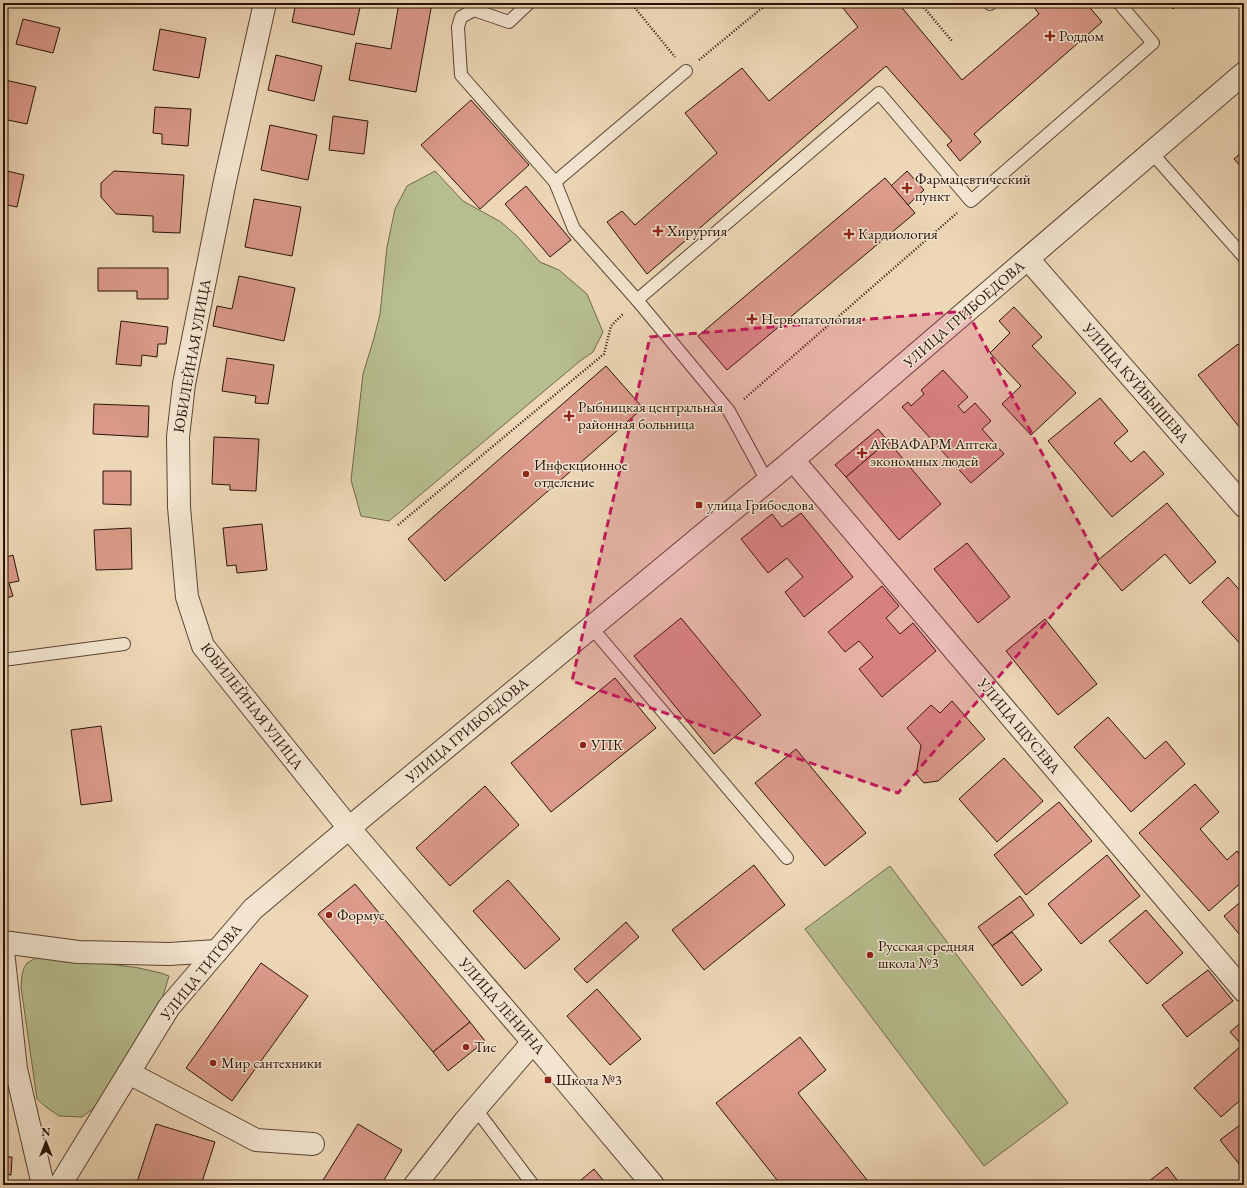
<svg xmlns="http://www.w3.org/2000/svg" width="1247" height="1188" font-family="'EB Garamond',serif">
<rect width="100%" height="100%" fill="#edd7b6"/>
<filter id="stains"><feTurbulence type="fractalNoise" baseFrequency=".005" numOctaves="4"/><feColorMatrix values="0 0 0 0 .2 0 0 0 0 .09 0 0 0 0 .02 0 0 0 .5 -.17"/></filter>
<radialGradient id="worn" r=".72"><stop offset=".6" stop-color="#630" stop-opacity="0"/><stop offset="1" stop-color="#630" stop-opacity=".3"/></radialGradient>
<g fill="#b7be8e" stroke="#70684b">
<polygon points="435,171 463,201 501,222 518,237 540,262 559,270 587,294 603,332 593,352 580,361 389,521 361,516 351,480 363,374 374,338 380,314 387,247 395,209 407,186"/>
<polygon points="890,866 1068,1103 984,1166 805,929"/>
<polygon points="59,957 139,968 161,973 169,976 162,999 138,1041 94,1108 82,1117 59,1116 46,1107 37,1099 21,987 22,975 24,968 27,963 36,958"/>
</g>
<g fill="#db9a8a" stroke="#291208">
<polygon points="296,3 361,3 354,35 292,22"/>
<polygon points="399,3 432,3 416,92 349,80 356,43 391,49"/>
<polygon points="839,3 898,3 962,80 1039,14 1031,3 1086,3 1102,22 974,134 981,142 960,161 947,145 952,141 886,66 647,274 607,222 622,211 635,225 717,153 685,113 742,68 769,101 858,27"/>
<polygon points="1168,3 1180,3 1173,9"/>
<polygon points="23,19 60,28 53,53 16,44"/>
<polygon points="160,29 206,38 199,78 153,70"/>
<polygon points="276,55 322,66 314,101 268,90"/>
<polygon points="5,80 36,87 27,124 3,119 3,87"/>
<polygon points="471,100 529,165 480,209 421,145"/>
<polygon points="155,107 191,109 188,146 162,144 162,134 153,133"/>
<polygon points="333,116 368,121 364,154 329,150"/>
<polygon points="270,125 317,135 308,180 261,170"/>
<polygon points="1244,150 1244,170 1234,159"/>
<polygon points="3,170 24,175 17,207 3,204"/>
<polygon points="114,171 184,175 180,233 153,232 153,216 116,214 101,197 101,183"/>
<polygon points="907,171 924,190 908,205 891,186"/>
<polygon points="885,178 915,213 727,370 698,336"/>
<polygon points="526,186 571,240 550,257 505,204"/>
<polygon points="254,199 301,207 292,256 245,247"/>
<polygon points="98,268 168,268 168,299 137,299 137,291 98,291"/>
<polygon points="239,276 295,288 284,341 213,326 217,306 232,309"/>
<polygon points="1014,307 1042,337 1032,346 1076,393 1031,435 1002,404 1021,386 990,353 1010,333 999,321"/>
<polygon points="121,321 168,327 166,344 158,344 157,357 142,355 141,366 116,364"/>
<polygon points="1238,344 1244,351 1244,433 1198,375"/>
<polygon points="227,358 274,365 268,404 255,403 256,396 222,391"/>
<polygon points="606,366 643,408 445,581 408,539"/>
<polygon points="943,370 968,397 958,406 964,413 975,403 991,421 982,429 1004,454 971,483 902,407 908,402 911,406 924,394 921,390"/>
<polygon points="1100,398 1128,431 1114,443 1131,462 1144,451 1164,474 1112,517 1048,441"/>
<polygon points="94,404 149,406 148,437 93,434"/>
<polygon points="878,429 888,441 846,477 835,465"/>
<polygon points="214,437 259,439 256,491 230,490 230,485 212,484"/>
<polygon points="888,441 941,504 899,540 846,477"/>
<polygon points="103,471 131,471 131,505 103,504"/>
<polygon points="1167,503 1216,562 1190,584 1165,554 1122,591 1097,561"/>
<polygon points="801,513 853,577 804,617 785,592 803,577 787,558 768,573 741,539 772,514 782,527"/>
<polygon points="262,524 267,570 237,573 236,565 227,566 223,528"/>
<polygon points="131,528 132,569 96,570 94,530"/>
<polygon points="967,543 1010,597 978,623 934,569"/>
<polygon points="13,555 19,581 9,583 13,596 3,599 3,558"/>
<polygon points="1228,577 1244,595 1244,648 1202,602"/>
<polygon points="882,586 899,606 886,618 900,634 913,623 936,651 882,697 859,669 873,657 859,641 845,652 828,632"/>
<polygon points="681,618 761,715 714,754 634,656"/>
<polygon points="1045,619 1097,684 1058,715 1006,651"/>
<polygon points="615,678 656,728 551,812 511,763"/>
<polygon points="952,701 985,739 938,781 924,783 916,774 921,745 907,728 931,705 940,713"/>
<polygon points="1108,717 1145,759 1166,741 1185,764 1131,812 1074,747"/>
<polygon points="101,726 112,801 81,805 71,730"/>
<polygon points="796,749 866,833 825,866 755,783"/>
<polygon points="1004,758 1043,801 997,842 959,799"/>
<polygon points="1195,784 1219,812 1200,829 1227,860 1237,851 1244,860 1244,880 1209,911 1139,833"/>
<polygon points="485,786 519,825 450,886 416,848"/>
<polygon points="1059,802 1092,841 1026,895 994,855"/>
<polygon points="1107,855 1140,896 1081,944 1048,904"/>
<polygon points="754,865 785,905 704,970 672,930"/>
<polygon points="508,880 560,939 525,969 473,911"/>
<polygon points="355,884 470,1022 433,1052 318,914"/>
<polygon points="1020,896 1034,915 992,946 978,927"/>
<polygon points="1244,899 1244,940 1224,916"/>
<polygon points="1146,910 1183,953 1147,984 1109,941"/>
<polygon points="626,922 639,937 587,983 574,969"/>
<polygon points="1012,932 1042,970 1022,986 992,946"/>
<polygon points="261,963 308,996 232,1101 186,1068"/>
<polygon points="1208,970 1233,1001 1187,1037 1162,1005"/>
<polygon points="597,989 641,1039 610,1065 567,1016"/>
<polygon points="1244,1020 1244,1097 1221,1117 1194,1088 1242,1045 1230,1032"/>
<polygon points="470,1022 485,1041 448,1071 433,1052"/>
<polygon points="800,1037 826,1070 798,1093 871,1185 781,1185 716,1103"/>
<polygon points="156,1124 215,1142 201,1185 136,1185"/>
<polygon points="358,1124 402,1150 381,1185 320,1185"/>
<polygon points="1240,1125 1244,1130 1244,1161 1240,1165 1220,1140"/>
<polygon points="3,1157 12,1157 11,1175 3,1174"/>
<polygon points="1167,1167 1181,1185 1144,1185"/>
<polygon points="594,1169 607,1185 575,1185"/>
</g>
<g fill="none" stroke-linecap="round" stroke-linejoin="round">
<defs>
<g id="service">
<polyline points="529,3 509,22 474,10 461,17 458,27 461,75 555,182 574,229 637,300 729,411 767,481"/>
<polyline points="990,4 990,3"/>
<polyline points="1151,152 1244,257"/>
<polyline points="555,182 686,71"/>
<polyline points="637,300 879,93 971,201 1153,43 1119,3"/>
<polyline points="591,627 787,858"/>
<polyline points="3,660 124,644"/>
<polyline points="475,1108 533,1185"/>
</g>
<g id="minor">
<polyline points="265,3 225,181 184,384 178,437 179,507 187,597 203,646 349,828 533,1042 653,1185"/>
<polyline points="1028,259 1244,506"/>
<polyline points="793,460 1244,991"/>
<polyline points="3,942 78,952 169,954 217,951"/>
<polyline points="129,1073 256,1140 313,1144"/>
<polyline points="60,1185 169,1007 253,909 349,828 793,460 1244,73"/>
<polyline points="415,1185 465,1121 533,1042"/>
</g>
<polyline id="tertiary" points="3,951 16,1069 43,1185"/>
</defs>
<use href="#service" stroke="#5a4334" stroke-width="14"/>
<use href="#minor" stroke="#5a4334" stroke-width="24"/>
<use href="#tertiary" stroke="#5a4334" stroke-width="24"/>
<g stroke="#291208" stroke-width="2.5" stroke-dasharray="1 2" stroke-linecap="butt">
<polyline points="631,3 675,57"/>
<polyline points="920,3 952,41"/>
<polyline points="699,60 762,8 762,3"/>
<polyline points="744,399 957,213"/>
<polyline points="398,525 604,354 611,326 624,313"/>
</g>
<use href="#service" stroke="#f3e5d0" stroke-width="12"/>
<use href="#minor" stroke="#f3e5d0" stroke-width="22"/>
<use href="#tertiary" stroke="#f3e5d0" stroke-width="22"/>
</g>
<path fill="#c2185b" fill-opacity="0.2" stroke="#c2185b" stroke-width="3" stroke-dasharray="8 5" stroke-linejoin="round" d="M967 311 1099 561 898 793 572 681 650 337Z"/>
<g fill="#8f2418" stroke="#f3e5d0" stroke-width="1.5">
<path d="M1048 30h4v4h4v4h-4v4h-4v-4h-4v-4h4z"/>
<path d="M905 182h4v4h4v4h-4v4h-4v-4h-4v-4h4z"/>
<path d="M656 225h4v4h4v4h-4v4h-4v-4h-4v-4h4z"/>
<path d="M847 228h4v4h4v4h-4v4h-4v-4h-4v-4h4z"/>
<path d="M750 313h4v4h4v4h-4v4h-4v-4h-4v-4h4z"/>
<path d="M567 410h4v4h4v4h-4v4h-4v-4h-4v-4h4z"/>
<path d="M860 447h4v4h4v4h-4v4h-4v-4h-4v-4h4z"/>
<circle cx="526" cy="474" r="4"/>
<rect x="695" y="501" width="8" height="8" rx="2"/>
<circle cx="583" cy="745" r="4"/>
<circle cx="329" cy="915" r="4"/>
<circle cx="870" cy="955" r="4"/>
<circle cx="466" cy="1047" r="4"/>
<circle cx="213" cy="1063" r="4"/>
<rect x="544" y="1076" width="8" height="8" rx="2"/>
</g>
<g text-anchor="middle" stroke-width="3" stroke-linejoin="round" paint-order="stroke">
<g font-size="15" fill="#291208" stroke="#f3e5d0" text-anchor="start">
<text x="1059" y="41">Роддом</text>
<text x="915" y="184">Фармацевтический<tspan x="915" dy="17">пункт</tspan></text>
<text x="667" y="236">Хирургия</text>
<text x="858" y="239">Кардиология</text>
<text x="761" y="324">Нервопатология</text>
<text x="578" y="412">Рыбницкая центральная<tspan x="578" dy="17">районная больница</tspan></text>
<text x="870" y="449">АКВАФАРМ Аптека<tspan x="870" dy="17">экономных людей</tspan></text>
<text x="534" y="470">Инфекционное<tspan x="534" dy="17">отделение</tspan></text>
<text x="707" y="510">улица Грибоедова</text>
<text x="591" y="750">УПК</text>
<text x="337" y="920">Формус</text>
<text x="878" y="951">Русская средняя<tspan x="878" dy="17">школа №3</tspan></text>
<text x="474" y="1052">Тис</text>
<text x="221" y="1068">Мир сантехники</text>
<text x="556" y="1085">Школа №3</text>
</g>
<g font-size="15" fill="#291208" stroke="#f3e5d0">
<text transform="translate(964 314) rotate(-41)" y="5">УЛИЦА ГРИБОЕДОВА</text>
<text transform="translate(192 356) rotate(-80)" y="5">ЮБИЛЕЙНАЯ УЛИЦА</text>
<text transform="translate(1136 383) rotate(49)" y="5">УЛИЦА КУЙБЫШЕВА</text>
<text transform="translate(252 706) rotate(52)" y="5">ЮБИЛЕЙНАЯ УЛИЦА</text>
<text transform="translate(1019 726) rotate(50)" y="5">УЛИЦА ЩУСЕВА</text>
<text transform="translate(467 730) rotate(-40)" y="5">УЛИЦА ГРИБОЕДОВА</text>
<text transform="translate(201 972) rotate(-51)" y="5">УЛИЦА ТИТОВА</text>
<text transform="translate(502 1006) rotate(49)" y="5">УЛИЦА ЛЕНИНА</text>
</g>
</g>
<rect width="1247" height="1188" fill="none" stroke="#edd7b6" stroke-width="16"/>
<rect x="4" y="4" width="1239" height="1180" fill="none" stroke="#291208" stroke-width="2"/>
<rect x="8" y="8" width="1231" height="1172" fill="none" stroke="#291208"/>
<g transform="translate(46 1142)" stroke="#f3e5d0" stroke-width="3" paint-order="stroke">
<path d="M0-3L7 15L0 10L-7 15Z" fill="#291208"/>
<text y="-6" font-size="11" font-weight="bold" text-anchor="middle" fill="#291208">N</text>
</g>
<rect width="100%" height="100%" filter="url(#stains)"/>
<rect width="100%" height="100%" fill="url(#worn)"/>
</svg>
